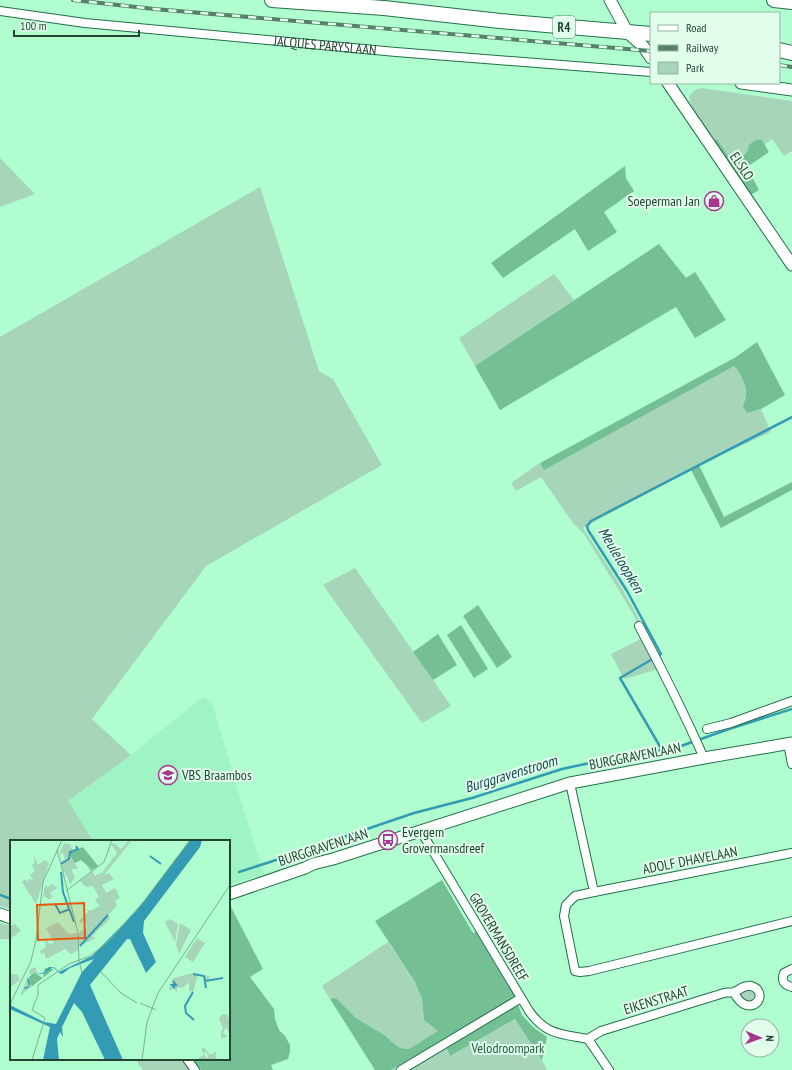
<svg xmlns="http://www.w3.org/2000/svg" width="792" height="1070" font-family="'PT Sans Narrow',sans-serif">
<rect width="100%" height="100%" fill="#b0fdcf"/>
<polygon fill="#9ef4c2" points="203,697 212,703 239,795 264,874 229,885 229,841 93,841 68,801 131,755"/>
<g fill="#a7d5b9">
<path d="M702 88 792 101V151L784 156 772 139 765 144 762 140 749 149 742 156 732 159 729 157 717 139 712 141 692 107 689 98C692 91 695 89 702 88Z"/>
<polygon points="0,158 35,194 0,207"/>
<polygon points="260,187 319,371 333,379 382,465 206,566 92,719 131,755 68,801 93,841 11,841 11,909 0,906 0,337"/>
<polygon points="554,274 574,300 475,366 459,338"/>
<polygon points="734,365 738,369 744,383 746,394 744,400 747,413 761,409 771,432 699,465 583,528 619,583 665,666 663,667 626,602 584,534 573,523 541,477 516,491 511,483 540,463 544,470"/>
<polygon points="355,568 451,706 422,723 323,585"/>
<polygon points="643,638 659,669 624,679 611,654"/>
<polygon points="0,923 11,926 11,939 0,939"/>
<polygon points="388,942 415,982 422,999 424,1020 439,1031 409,1049 400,1048 393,1043 386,1036 356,1018 342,1004 334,998 330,999 322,986"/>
<polygon points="750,989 755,993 755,999 750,1002 745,1001 740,995 740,992"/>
<polygon points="515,1019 542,1060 547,1070 392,1070 443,1040 450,1056"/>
<polygon points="135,1059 193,1059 201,1070 143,1070"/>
</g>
<g fill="#74c094">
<path d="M717 139 729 157 732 159C740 158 749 154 749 145 754 141 756 139 762 140 765 144 766 148 769 152L747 167 759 190 749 196 712 141Z"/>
<polygon points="625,166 626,178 634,191 604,212 617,232 588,251 575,229 503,278 491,263"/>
<polygon points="659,244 686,278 695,272 726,320 695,338 676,307 500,410 475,366"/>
<path d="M757 342 785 395 761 409 747 413 743 407C744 402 746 397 746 393 746 385 740 371 734 366L544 470 540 463 736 357Z"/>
<polygon points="699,465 724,517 792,482 792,490 721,528 691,470"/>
<polygon points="478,605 512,657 497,668 463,616"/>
<polygon points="461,625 488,669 474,678 447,635"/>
<polygon points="438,634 457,665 433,680 413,652"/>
<polygon points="442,880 473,933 476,932 514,995 522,1015 533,1027 547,1037 542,1060 515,1019 450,1056 443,1040 391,1070 375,1070 330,999 334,998 337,999 356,1018 386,1036 393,1043 400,1048 409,1049 438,1031 424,1020 422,999 415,982 375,921"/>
<polygon points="229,903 263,969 250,977 274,1009 275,1019 279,1030 285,1036 290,1045 290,1052 288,1059 271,1065 273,1070 201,1070 193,1059 229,1059"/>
</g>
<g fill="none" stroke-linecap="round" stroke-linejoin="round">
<g stroke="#339bb4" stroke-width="2.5">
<polyline points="662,750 620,678 661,654 627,591 588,530 587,526 591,521 792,417"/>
<polyline points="239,872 270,862 414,813 472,798 562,769 585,764 628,757 681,746 729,729 792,709"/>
<polyline points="0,895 11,899"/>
</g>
<defs>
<g id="street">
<path id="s1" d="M0 11 85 23 396 52 651 72"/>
<path d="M639 626C662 669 684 713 704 758"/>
<polyline points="707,729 731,723 792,701"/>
<polyline points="788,743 792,764"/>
<polyline points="570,783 594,892 575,896 566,905 564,916 575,971 580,972 589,971 792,921"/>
<path d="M422 831 425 838 529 1011C546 1035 561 1034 588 1039L609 1070"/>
<polyline points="594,892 792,853"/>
<path d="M792 969 784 973C781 981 784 985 792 987"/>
<path d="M588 1039 601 1031 724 993C727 992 731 993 734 992 738 991 742 986 748 986 751 985 754 987 757 989 767 1002 745 1017 734 992"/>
<polyline points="187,1059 195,1070"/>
<polyline points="401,1070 521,998"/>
</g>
<g id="secondary">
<polyline points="610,0 628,33 643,46 651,58"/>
<polyline points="668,83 792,265"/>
<polyline points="741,83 792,90"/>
<polyline points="229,894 305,868 313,864 333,859 570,783 704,758 792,743"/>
<polyline points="0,914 11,918"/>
</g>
<g id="highway">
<polyline points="272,0 384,8 500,21 651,34"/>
<polyline points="774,0 792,2"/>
<polyline points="779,50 792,53"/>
</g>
</defs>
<use href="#street" stroke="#217049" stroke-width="10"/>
<use href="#secondary" stroke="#217049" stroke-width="13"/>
<use href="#highway" stroke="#217049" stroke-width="16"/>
<use href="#street" stroke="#fff" stroke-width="8"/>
<use href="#secondary" stroke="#fff" stroke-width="11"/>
<use href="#highway" stroke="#fff" stroke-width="14"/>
<defs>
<g id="rail">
<polyline points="73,0 154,9 651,51"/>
<polyline points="779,65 792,67"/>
</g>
</defs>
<use href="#rail" stroke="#538267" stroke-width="4"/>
<use href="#rail" stroke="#e0feeb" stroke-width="2.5" stroke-dasharray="8" stroke-linecap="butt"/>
</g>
<defs>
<symbol id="shop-ring" viewBox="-11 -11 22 22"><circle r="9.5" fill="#e0feeb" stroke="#a93690" stroke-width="1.5"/><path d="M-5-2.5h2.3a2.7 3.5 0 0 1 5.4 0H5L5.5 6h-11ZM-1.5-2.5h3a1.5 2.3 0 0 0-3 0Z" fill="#a93690"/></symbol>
<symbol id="school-ring" viewBox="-11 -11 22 22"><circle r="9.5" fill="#e0feeb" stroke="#a93690" stroke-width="1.5"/><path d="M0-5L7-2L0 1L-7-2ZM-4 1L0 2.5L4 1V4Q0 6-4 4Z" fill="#a93690"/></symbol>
<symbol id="bus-ring" viewBox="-11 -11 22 22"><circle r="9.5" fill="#e0feeb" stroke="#a93690" stroke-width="1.5"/><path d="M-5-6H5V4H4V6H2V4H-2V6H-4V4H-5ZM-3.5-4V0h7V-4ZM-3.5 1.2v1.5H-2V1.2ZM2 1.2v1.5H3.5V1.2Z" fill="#a93690"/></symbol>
</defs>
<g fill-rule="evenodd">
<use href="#shop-ring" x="703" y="190" width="22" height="22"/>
<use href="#school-ring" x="157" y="764" width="22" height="22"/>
<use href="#bus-ring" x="377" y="829" width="22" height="22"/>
</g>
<g text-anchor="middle" stroke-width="4" stroke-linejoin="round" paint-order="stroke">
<rect fill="#e0feeb" stroke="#5d7c6a" stroke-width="1" x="553" y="16" width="22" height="22" rx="3"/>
<g font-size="13" font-weight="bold" fill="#254533">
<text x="564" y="32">R4</text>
</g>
<g font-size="14" fill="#254533" stroke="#e0feeb">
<text dy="5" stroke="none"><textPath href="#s1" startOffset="327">JACQUES PARYSLAAN</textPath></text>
<text transform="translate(742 166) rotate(56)" y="5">ELSLO</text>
<text transform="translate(635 756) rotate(-11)" y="5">BURGGRAVENLAAN</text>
<text transform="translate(323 847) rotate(-18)" y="5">BURGGRAVENLAAN</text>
<text transform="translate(690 860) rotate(-11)" y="5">ADOLF DHAVELAAN</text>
<text transform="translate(499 937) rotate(59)" y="5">GROVERMANSDREEF</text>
<text transform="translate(656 1000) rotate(-17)" y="5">EIKENSTRAAT</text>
</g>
<g font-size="14" fill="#254533" stroke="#e0feeb" text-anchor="start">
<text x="700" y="206" text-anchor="end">Soeperman Jan</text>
<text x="182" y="780">VBS Braambos</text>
<text x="402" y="837">Evergem<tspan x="402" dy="16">Grovermansdreef</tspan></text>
</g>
<g font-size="14" fill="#245d3f" stroke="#e0feeb">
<text x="508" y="1053">Velodroompark</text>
</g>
<g font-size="15" font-style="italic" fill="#1a4652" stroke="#e0feeb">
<text transform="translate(621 560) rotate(59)" y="5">Meuleloopken</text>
<text transform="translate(511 774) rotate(-17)" y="5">Burggravenstroom</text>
</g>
</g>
<g transform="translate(10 840)">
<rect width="220" height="220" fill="#b0fdcf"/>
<path d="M119 0H122L95 34 93 31 107 13 101 4 104 3 111 9ZM54 3 60 4 63 11 60 13 68 29H61L65 37 60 45 57 36H54L56 33 53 32 51 22 55 19 53 13 49 14ZM23 14 28 25 35 20 39 23 26 64 12 42 15 39 17 42 19 39 23 40 20 35 25 31 22 25 25 23ZM80 27 85 36 93 32 95 35 99 33 104 39 92 45 96 53 105 48 110 58 105 61 107 66 98 75 100 79 82 96 86 98 69 106 68 94 77 87 74 80 71 84 69 81 78 72 77 69 80 71 90 66 85 60 89 57 83 46 76 47 70 41 81 32 78 28ZM42 44 48 48 42 51 40 54 43 56 39 60 35 56 33 58 35 45 38 47ZM160 79 168 84 165 102 155 82ZM48 82 59 94 67 93 69 110 61 114 55 109 36 119 34 113 31 114 30 111 36 107 35 100 36 98 39 104 44 103 36 88ZM170 83 181 90 169 114 166 104ZM5 84 11 91 0 99V86ZM187 98 195 103 183 122 175 117ZM26 127 27 133 21 135 19 132 17 137 22 146 12 153 20 129ZM183 133 180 141 183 134 200 136 198 140 213 138 195 141 194 136 188 135 183 152 179 151V142L174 147 167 148V153L165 149 159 150 163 138ZM0 134H7L10 140 0 147ZM213 174H217L219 179 220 195 216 187 213 193 218 196 211 199V191L213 190 209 178ZM194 207 200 215 205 212 207 214 205 216 208 220H187L194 214 196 218 199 216 196 212 194 214 191 209Z" fill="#a7d5b9"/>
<path d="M73 7 88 26 82 30 71 20 65 23 59 13ZM35 128 44 129 11 155 13 149V153L22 146 18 141 21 135 25 133 33 138Z" fill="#74c094"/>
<path d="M180 0H192L190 7 134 81 133 93 146 122 136 133 120 99H117L80 145 113 220H95L72 172 64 163 52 187 53 197 50 192 47 199 49 220H33L40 187 0 169V165L34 182 46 184 72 132 84 119 60 128 52 134 49 133 43 127 33 134 25 133 18 139 20 144 19 147 16 149 13 148 19 146 17 139 25 133H33L39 127H44L49 132 82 116 127 70Z" fill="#339bb4"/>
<path fill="none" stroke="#339bb4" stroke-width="2" d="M140 16 151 24M51 24 59 19 60 12 68 9 66 6M51 32 53 52 64 82M45 64 50 73 60 69M70 106 98 75M73 133 90 132M183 134 194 136 196 148M163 141 166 145H162L165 148M195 141 213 138M183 152 175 166 176 173 184 180"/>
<path fill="none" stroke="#78b391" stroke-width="1" d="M47 9 68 93 69 121 72 133M56 51 94 22 102 0M91 132 111 153 127 163M130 163 146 170M0 164 21 121 26 100 33 42 52 0M22 220 35 178 22 170 28 155V145L59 124 80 116 99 101 135 60 180 0M132 220 137 182 148 153 220 45"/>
<path fill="#e8590c" fill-opacity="0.15" stroke="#e8590c" stroke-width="2" d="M74 63 75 98 28 100 27 65Z"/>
<rect width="220" height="220" fill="none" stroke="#254533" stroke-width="2"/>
</g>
<rect x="650" y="12" width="130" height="72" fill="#e0feeb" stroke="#95b4a1"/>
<rect x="658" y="25" width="20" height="6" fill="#ffffff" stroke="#95b4a1"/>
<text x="686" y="32" font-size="12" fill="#254533">Road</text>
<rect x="658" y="45" width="20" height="6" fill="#538267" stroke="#95b4a1"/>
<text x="686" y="52" font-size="12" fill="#254533">Railway</text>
<rect x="658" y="62" width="20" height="12" fill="#a7d5b9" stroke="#95b4a1"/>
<text x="686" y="72" font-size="12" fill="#254533">Park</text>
<g transform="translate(760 1038) rotate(92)"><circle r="19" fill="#e0feeb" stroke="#95b4a1"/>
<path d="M0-3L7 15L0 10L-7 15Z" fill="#a93690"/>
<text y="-6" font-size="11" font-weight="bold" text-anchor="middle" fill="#254533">N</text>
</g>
<path d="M14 30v6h125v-6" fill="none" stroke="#254533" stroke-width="2"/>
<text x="20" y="30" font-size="12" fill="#254533" stroke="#e0feeb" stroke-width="3" paint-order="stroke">100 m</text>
</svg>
